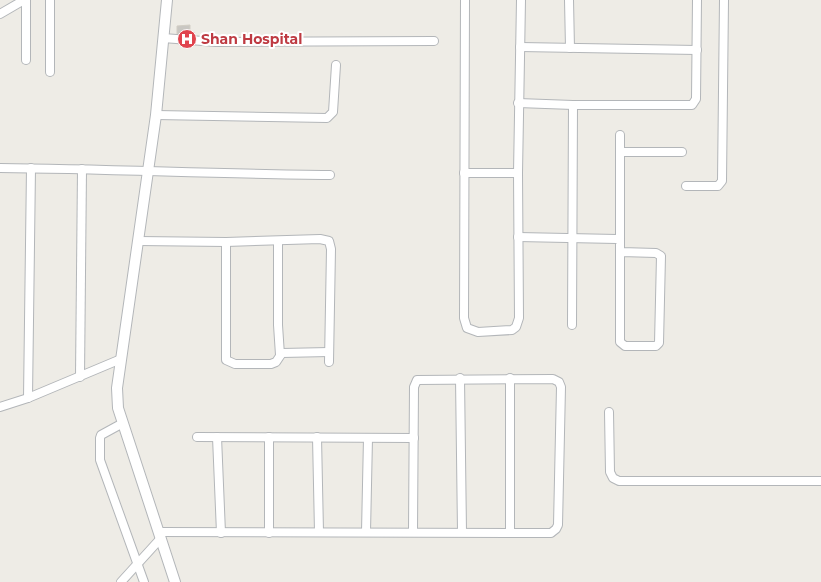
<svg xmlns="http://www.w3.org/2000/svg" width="821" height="582" font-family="Montserrat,sans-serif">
<rect width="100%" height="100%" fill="#eeece6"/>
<polygon fill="#c9c7c2" stroke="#d2cec5" points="190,25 190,35 177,34 177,26"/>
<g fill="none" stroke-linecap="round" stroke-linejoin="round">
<defs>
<g id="minor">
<polyline points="26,0 26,60"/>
<polyline points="465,0 464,318 467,328 478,332 512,330 516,327 519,318 518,173 521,0"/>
<polyline points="569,0 570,48"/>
<polyline points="0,14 24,0"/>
<polyline points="163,38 216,42 434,41"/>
<polyline points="520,47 697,50"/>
<polyline points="50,72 50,0"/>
<polyline points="518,103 573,105 692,105 696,99 697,0"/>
<polyline points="156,115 327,118 333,112 336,65"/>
<polyline points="620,135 620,241"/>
<polyline points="620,152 682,152"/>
<path d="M0 168C110 169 220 174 330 175"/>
<polyline points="464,173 518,173"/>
<polyline points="686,186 718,186 722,181 724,0"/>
<polyline points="518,237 617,239 620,241 620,342 625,346 656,346 659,343 661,256 656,253 621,252"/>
<polyline points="138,241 226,242 320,239 329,241 331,249 329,362"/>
<polyline points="278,241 278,325 280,355"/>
<polyline points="226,242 226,360 235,364 271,364 276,362 282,353 329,352"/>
<polyline points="572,325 573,105"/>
<polyline points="80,377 82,169"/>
<polyline points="460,378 462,532"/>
<polyline points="28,398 31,168"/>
<polyline points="0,407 28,398 121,359"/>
<polyline points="609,412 610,472 613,478 619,481 821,481"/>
<polyline points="123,423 101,435 100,438 100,460 144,582"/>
<polyline points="197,437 414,438"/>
<polyline points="217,437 221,533"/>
<polyline points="317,437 319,532"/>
<polyline points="159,532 551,533 556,529 558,525 561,387 559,382 553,379 417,380 414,387 413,532"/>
<polyline points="366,532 368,438"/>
<polyline points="269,533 269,437"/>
<polyline points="510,533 510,378"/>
<polyline points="121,582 161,538"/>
</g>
<polyline id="tertiary" points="167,0 156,115 117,388 118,408 175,582"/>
</defs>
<use href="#minor" stroke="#b3b6b9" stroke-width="10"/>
<use href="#tertiary" stroke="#b3b6b9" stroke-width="12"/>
<use href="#minor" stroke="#fff" stroke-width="8"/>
<use href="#tertiary" stroke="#fff" stroke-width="10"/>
</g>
<defs>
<symbol id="hospital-disc" viewBox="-11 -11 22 22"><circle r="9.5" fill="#e0444e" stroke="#fff"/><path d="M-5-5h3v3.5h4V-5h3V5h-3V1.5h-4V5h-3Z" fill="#fff"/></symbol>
</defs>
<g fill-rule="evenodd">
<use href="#hospital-disc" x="176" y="28" width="22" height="22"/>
</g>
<g text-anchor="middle" stroke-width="4" stroke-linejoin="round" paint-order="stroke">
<g font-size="14" font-weight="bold" fill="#be3a42" stroke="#fff" text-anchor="start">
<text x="201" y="44">Shan Hospital</text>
</g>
</g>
</svg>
